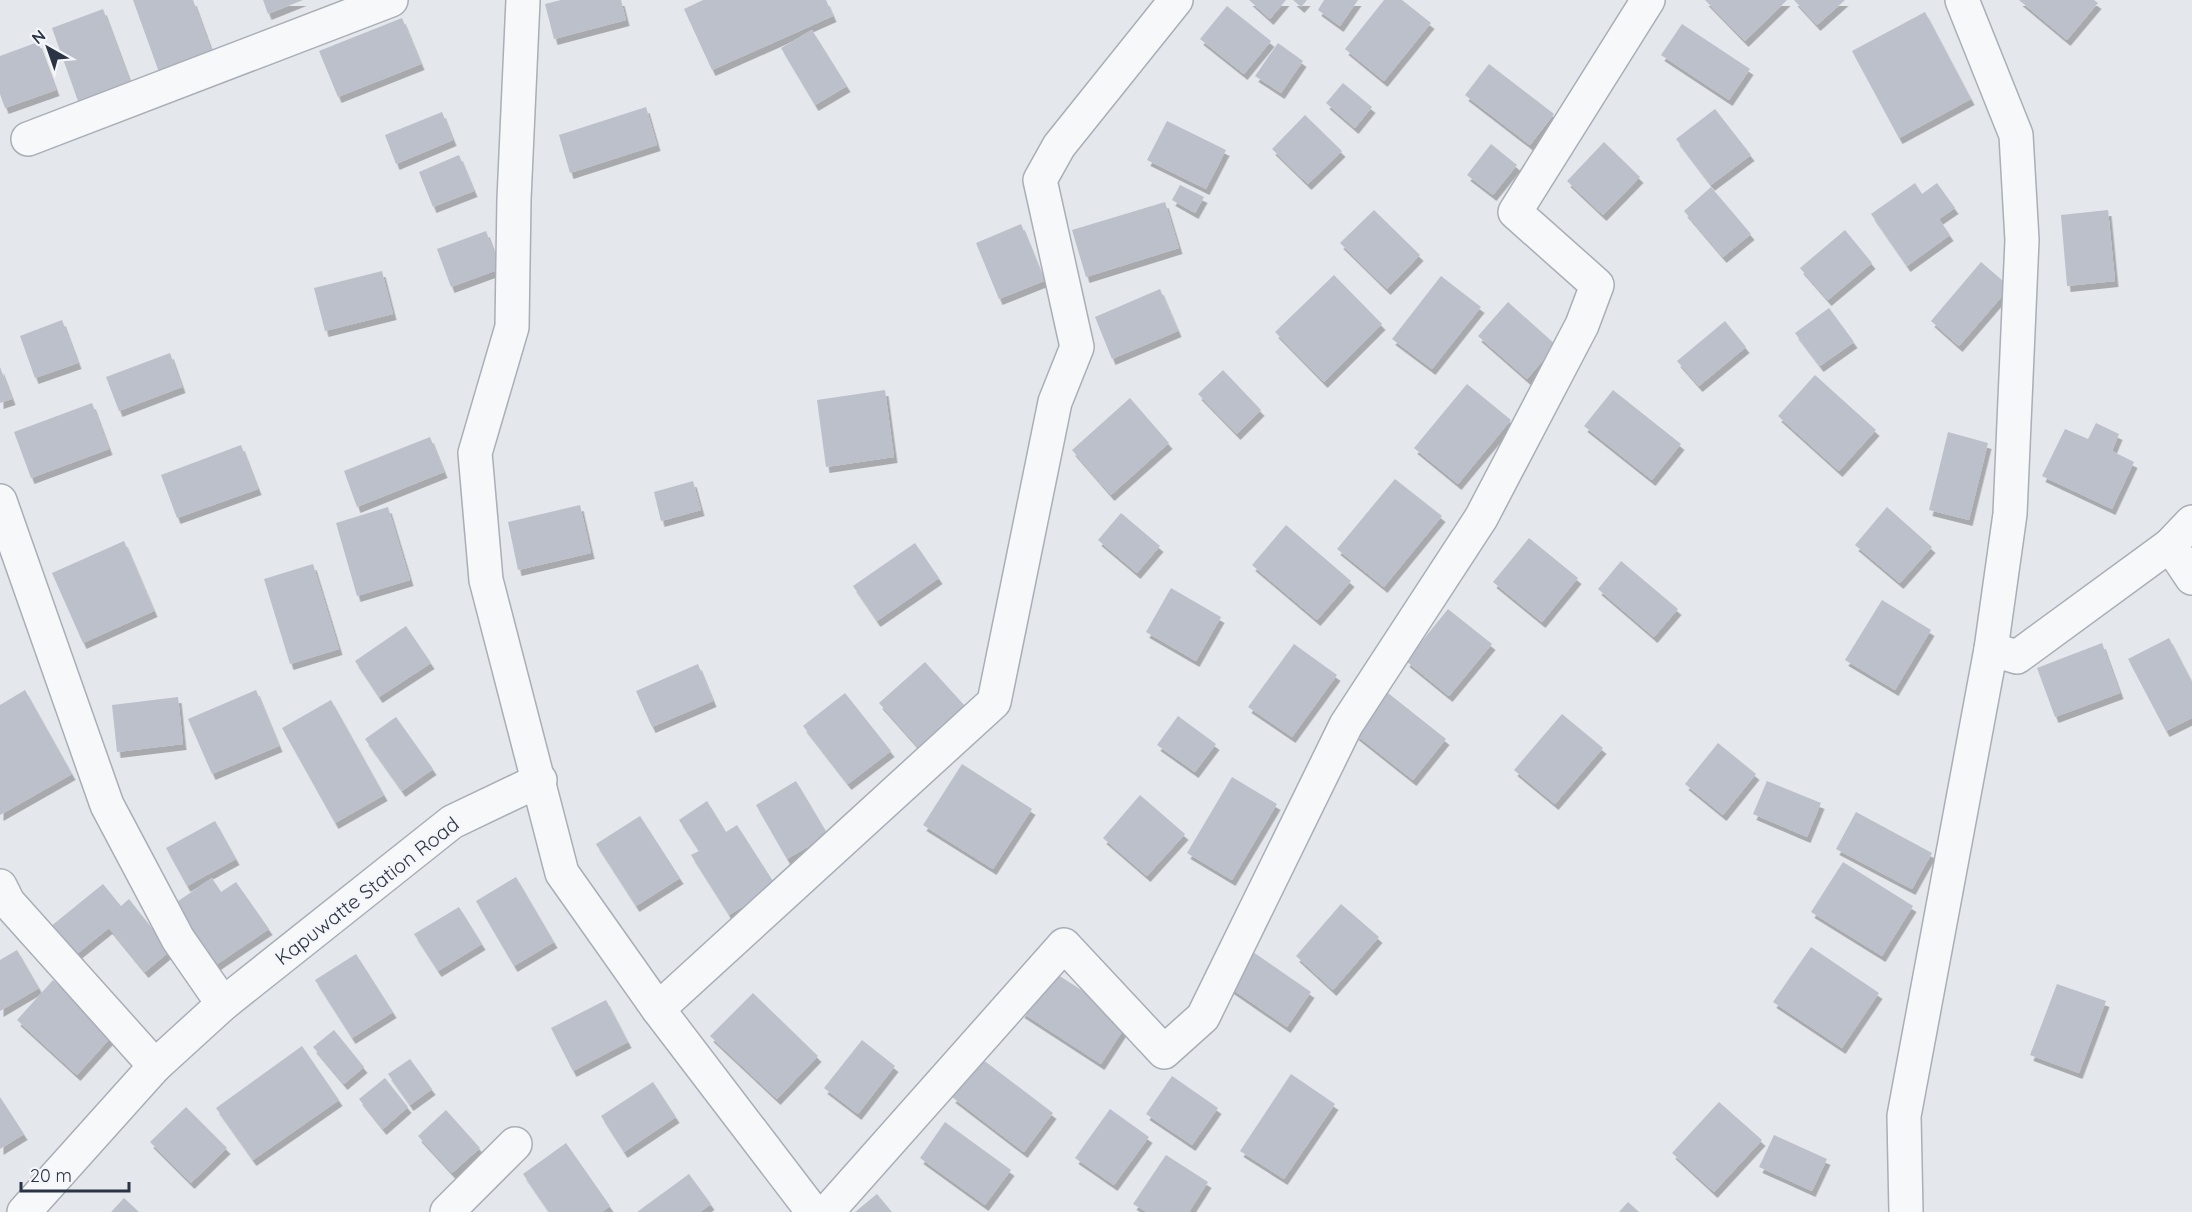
<svg xmlns="http://www.w3.org/2000/svg" width="2192" height="1212" font-family="Quicksand,sans-serif">
<defs>
<filter id="shadow"><feDropShadow dx="3.5" dy="6" stdDeviation="0" flood-color="#0004"/></filter>
</defs>
<rect width="100%" height="100%" fill="#e4e7ec"/>
<g fill="#bbc0ca" filter="url(#shadow)">
<polygon points="133,0 193,0 213,55 160,75"/>
<polygon points="263,0 303,0 268,14"/>
<polygon points="561,0 621,0 626,20 554,39 545,4"/>
<polygon points="703,0 826,0 833,16 712,70 684,9"/>
<polygon points="1249,0 1286,0 1270,19"/>
<polygon points="1293,0 1307,0 1301,7"/>
<polygon points="1324,0 1358,0 1340,26 1318,10"/>
<polygon points="1384,0 1402,0 1431,23 1384,81 1345,49"/>
<polygon points="1705,0 1787,0 1745,41"/>
<polygon points="1794,0 1845,0 1817,25"/>
<polygon points="2019,0 2094,0 2098,3 2067,40"/>
<polygon points="1227,6 1271,41 1244,74 1200,39"/>
<polygon points="103,9 130,82 78,101 52,28"/>
<polygon points="1925,12 1971,99 1899,138 1852,51"/>
<polygon points="402,18 421,64 338,97 319,51"/>
<polygon points="1682,24 1750,69 1729,100 1661,55"/>
<polygon points="812,30 847,86 815,105 781,48"/>
<polygon points="38,42 56,90 5,108 0,94 0,56"/>
<polygon points="1278,43 1303,61 1281,93 1255,76"/>
<polygon points="1489,64 1554,114 1530,145 1465,95"/>
<polygon points="1343,83 1372,107 1355,128 1326,103"/>
<polygon points="646,107 657,145 570,173 559,135"/>
<polygon points="1715,109 1751,155 1711,185 1676,139"/>
<polygon points="442,112 453,140 396,164 385,135"/>
<polygon points="1305,115 1342,151 1308,184 1272,149"/>
<polygon points="1167,121 1226,150 1206,189 1147,160"/>
<polygon points="1604,142 1640,177 1603,215 1567,181"/>
<polygon points="1491,144 1517,165 1493,195 1467,175"/>
<polygon points="459,155 474,191 433,207 419,172"/>
<polygon points="1915,183 1922,194 1937,183 1955,208 1939,219 1950,235 1907,266 1871,214"/>
<polygon points="1180,185 1204,197 1195,213 1172,200"/>
<polygon points="1711,187 1751,234 1723,257 1684,211"/>
<polygon points="1165,202 1179,248 1086,277 1072,230"/>
<polygon points="1374,210 1420,255 1387,289 1340,243"/>
<polygon points="2108,210 2115,281 2067,286 2061,215"/>
<polygon points="1021,224 1044,281 999,299 976,243"/>
<polygon points="1845,230 1872,263 1828,300 1800,268"/>
<polygon points="486,231 500,269 451,287 437,249"/>
<polygon points="1981,262 2010,287 1959,346 1931,321"/>
<polygon points="382,271 393,314 325,331 314,288"/>
<polygon points="1334,275 1382,324 1324,382 1275,332"/>
<polygon points="1441,276 1481,307 1432,369 1392,339"/>
<polygon points="1160,289 1178,331 1112,359 1095,317"/>
<polygon points="1508,302 1556,345 1527,379 1478,336"/>
<polygon points="1829,308 1854,342 1820,366 1795,333"/>
<polygon points="62,320 78,363 35,378 20,336"/>
<polygon points="1725,321 1746,347 1699,386 1677,361"/>
<polygon points="170,353 182,387 119,411 106,377"/>
<polygon points="0,367 12,399 0,403"/>
<polygon points="1223,370 1261,410 1237,434 1198,394"/>
<polygon points="1815,375 1876,430 1839,471 1778,416"/>
<polygon points="1467,384 1511,420 1458,484 1414,448"/>
<polygon points="885,390 894,457 826,467 817,400"/>
<polygon points="1613,390 1681,444 1652,480 1584,426"/>
<polygon points="1130,398 1169,443 1111,495 1072,450"/>
<polygon points="92,403 109,449 31,478 14,432"/>
<polygon points="2096,423 2119,434 2112,451 2134,462 2112,509 2042,476 2065,429 2088,439"/>
<polygon points="1948,432 1988,443 1969,520 1929,510"/>
<polygon points="430,437 444,472 357,507 344,471"/>
<polygon points="241,445 258,489 177,518 161,475"/>
<polygon points="1395,479 1442,516 1384,587 1337,549"/>
<polygon points="693,481 701,510 661,521 654,492"/>
<polygon points="580,505 591,553 518,570 508,522"/>
<polygon points="388,507 410,580 357,596 336,523"/>
<polygon points="1887,507 1932,547 1900,583 1855,545"/>
<polygon points="1121,513 1160,546 1137,573 1098,540"/>
<polygon points="1286,525 1351,581 1317,620 1252,565"/>
<polygon points="1529,538 1578,578 1542,622 1493,582"/>
<polygon points="124,541 154,611 83,643 52,573"/>
<polygon points="915,543 939,578 877,621 853,586"/>
<polygon points="1621,561 1678,609 1654,637 1598,589"/>
<polygon points="313,564 339,649 290,664 264,579"/>
<polygon points="1171,588 1221,617 1196,661 1146,632"/>
<polygon points="1882,600 1931,630 1895,690 1845,660"/>
<polygon points="1448,609 1492,644 1449,696 1406,661"/>
<polygon points="406,626 431,663 379,697 355,661"/>
<polygon points="2169,638 2192,682 2192,718 2166,731 2128,659"/>
<polygon points="2102,643 2120,693 2055,717 2037,668"/>
<polygon points="1294,644 1337,675 1292,737 1248,707"/>
<polygon points="925,662 965,706 919,748 879,703"/>
<polygon points="698,664 713,701 652,727 636,691"/>
<polygon points="25,690 72,774 0,815 0,705"/>
<polygon points="256,690 279,746 212,774 188,719"/>
<polygon points="845,693 891,751 848,784 803,726"/>
<polygon points="1388,693 1446,739 1413,780 1355,734"/>
<polygon points="178,697 183,744 117,752 112,705"/>
<polygon points="331,700 384,795 335,823 282,728"/>
<polygon points="1562,714 1603,748 1555,804 1514,770"/>
<polygon points="1178,716 1216,744 1195,772 1157,745"/>
<polygon points="396,717 433,769 402,791 365,739"/>
<polygon points="1718,743 1756,774 1723,815 1685,784"/>
<polygon points="962,764 1032,809 993,869 923,825"/>
<polygon points="1232,777 1277,804 1232,880 1187,853"/>
<polygon points="796,781 828,835 787,859 756,805"/>
<polygon points="1767,781 1821,803 1807,837 1753,814"/>
<polygon points="1140,795 1185,834 1147,876 1103,838"/>
<polygon points="707,801 726,832 737,825 776,886 729,915 691,855 699,851 679,820"/>
<polygon points="1856,812 1932,853 1912,889 1836,849"/>
<polygon points="640,816 680,878 636,906 596,844"/>
<polygon points="215,821 236,859 187,886 166,848"/>
<polygon points="1843,862 1913,906 1882,956 1811,912"/>
<polygon points="516,877 554,942 514,966 476,901"/>
<polygon points="212,878 221,892 236,882 269,929 213,967 168,908"/>
<polygon points="103,884 121,906 129,899 170,951 145,972 109,928 73,957 50,927"/>
<polygon points="1341,904 1379,937 1333,990 1296,956"/>
<polygon points="459,907 482,944 438,971 414,934"/>
<polygon points="1811,947 1879,993 1842,1048 1773,1002"/>
<polygon points="17,950 39,988 0,1011 0,960"/>
<polygon points="1253,952 1311,992 1287,1027 1229,987"/>
<polygon points="356,954 393,1012 352,1038 315,980"/>
<polygon points="1049,969 1129,1021 1101,1064 1021,1012"/>
<polygon points="53,980 113,1035 77,1075 17,1020"/>
<polygon points="2057,984 2106,1001 2079,1073 2030,1055"/>
<polygon points="753,993 818,1056 777,1099 710,1036"/>
<polygon points="606,1000 628,1042 573,1071 551,1028"/>
<polygon points="334,1030 364,1067 344,1084 313,1047"/>
<polygon points="862,1040 895,1066 858,1114 824,1088"/>
<polygon points="302,1046 339,1100 253,1160 216,1108"/>
<polygon points="410,1059 432,1089 410,1105 388,1074"/>
<polygon points="982,1059 1053,1113 1024,1152 952,1097"/>
<polygon points="1291,1074 1335,1104 1284,1179 1240,1151"/>
<polygon points="1172,1076 1218,1108 1192,1145 1146,1114"/>
<polygon points="385,1078 408,1107 383,1129 359,1099"/>
<polygon points="653,1082 676,1117 624,1152 601,1116"/>
<polygon points="0,1097 24,1134 0,1149"/>
<polygon points="1719,1102 1762,1140 1714,1192 1672,1153"/>
<polygon points="186,1107 227,1148 191,1183 150,1142"/>
<polygon points="1110,1109 1149,1137 1114,1185 1075,1158"/>
<polygon points="446,1110 480,1148 452,1173 418,1136"/>
<polygon points="945,1122 1011,1170 985,1205 920,1158"/>
<polygon points="1774,1135 1827,1159 1812,1191 1759,1167"/>
<polygon points="566,1143 610,1206 602,1212 549,1212 523,1174"/>
<polygon points="1166,1155 1208,1182 1189,1212 1147,1212 1133,1204"/>
<polygon points="689,1174 711,1204 700,1212 637,1212"/>
<polygon points="877,1194 892,1212 855,1212"/>
<polygon points="124,1198 139,1212 111,1212"/>
<polygon points="1628,1202 1639,1212 1619,1212"/>
</g>
<g fill="none" stroke-linecap="round" stroke-linejoin="round">
<defs>
<g id="minor">
<polyline points="523,0 514,199 512,327 475,453 486,580 562,873 658,1009 813,1212"/>
<polyline points="28,139 391,0"/>
<polyline points="0,501 107,805 178,939 223,1004"/>
<polyline points="2170,545 2192,578"/>
<polyline points="1991,649 2017,657 2170,545 2192,522"/>
<polyline points="0,886 8,902 155,1066"/>
<polyline points="658,1009 994,702 1055,402 1077,347 1040,180 1059,146 1176,0"/>
<polyline points="24,1212 155,1066 223,1004 452,822 540,780"/>
<polyline points="447,1212 515,1144"/>
<polyline points="827,1212 1064,945 1164,1052 1203,1017 1346,725 1481,518 1582,325 1597,285 1515,212 1648,0"/>
<polyline points="1906,1212 1904,1116 1991,649 2010,514 2022,240 2016,135 1962,0"/>
</g>
</defs>
<use href="#minor" stroke="#a9aeb7" stroke-width="36"/>
<use href="#minor" stroke="#f7f8fa" stroke-width="33"/>
</g>
<g text-anchor="middle" stroke-width="5" stroke-linejoin="round" paint-order="stroke">
<g font-size="20" fill="#2b3445" stroke="#f4f6f9">
<text transform="translate(367 891) rotate(-38)" y="7">Kapuwatte Station Road</text>
</g>
</g>
<g transform="translate(48 48) rotate(320)" stroke="#f4f6f9" stroke-width="4.5" paint-order="stroke">
<path d="M0-4.5L10 22L0 15L-10 22Z" fill="#2b3445"/>
<text y="-9" font-size="16" font-weight="bold" text-anchor="middle" fill="#2b3445">N</text>
</g>
<path d="M21 1182v9h108v-9" fill="none" stroke="#2b3445" stroke-width="3"/>
<text x="30" y="1182" font-size="18" fill="#2b3445" stroke="#f4f6f9" stroke-width="4.5" paint-order="stroke">20 m</text>
</svg>
